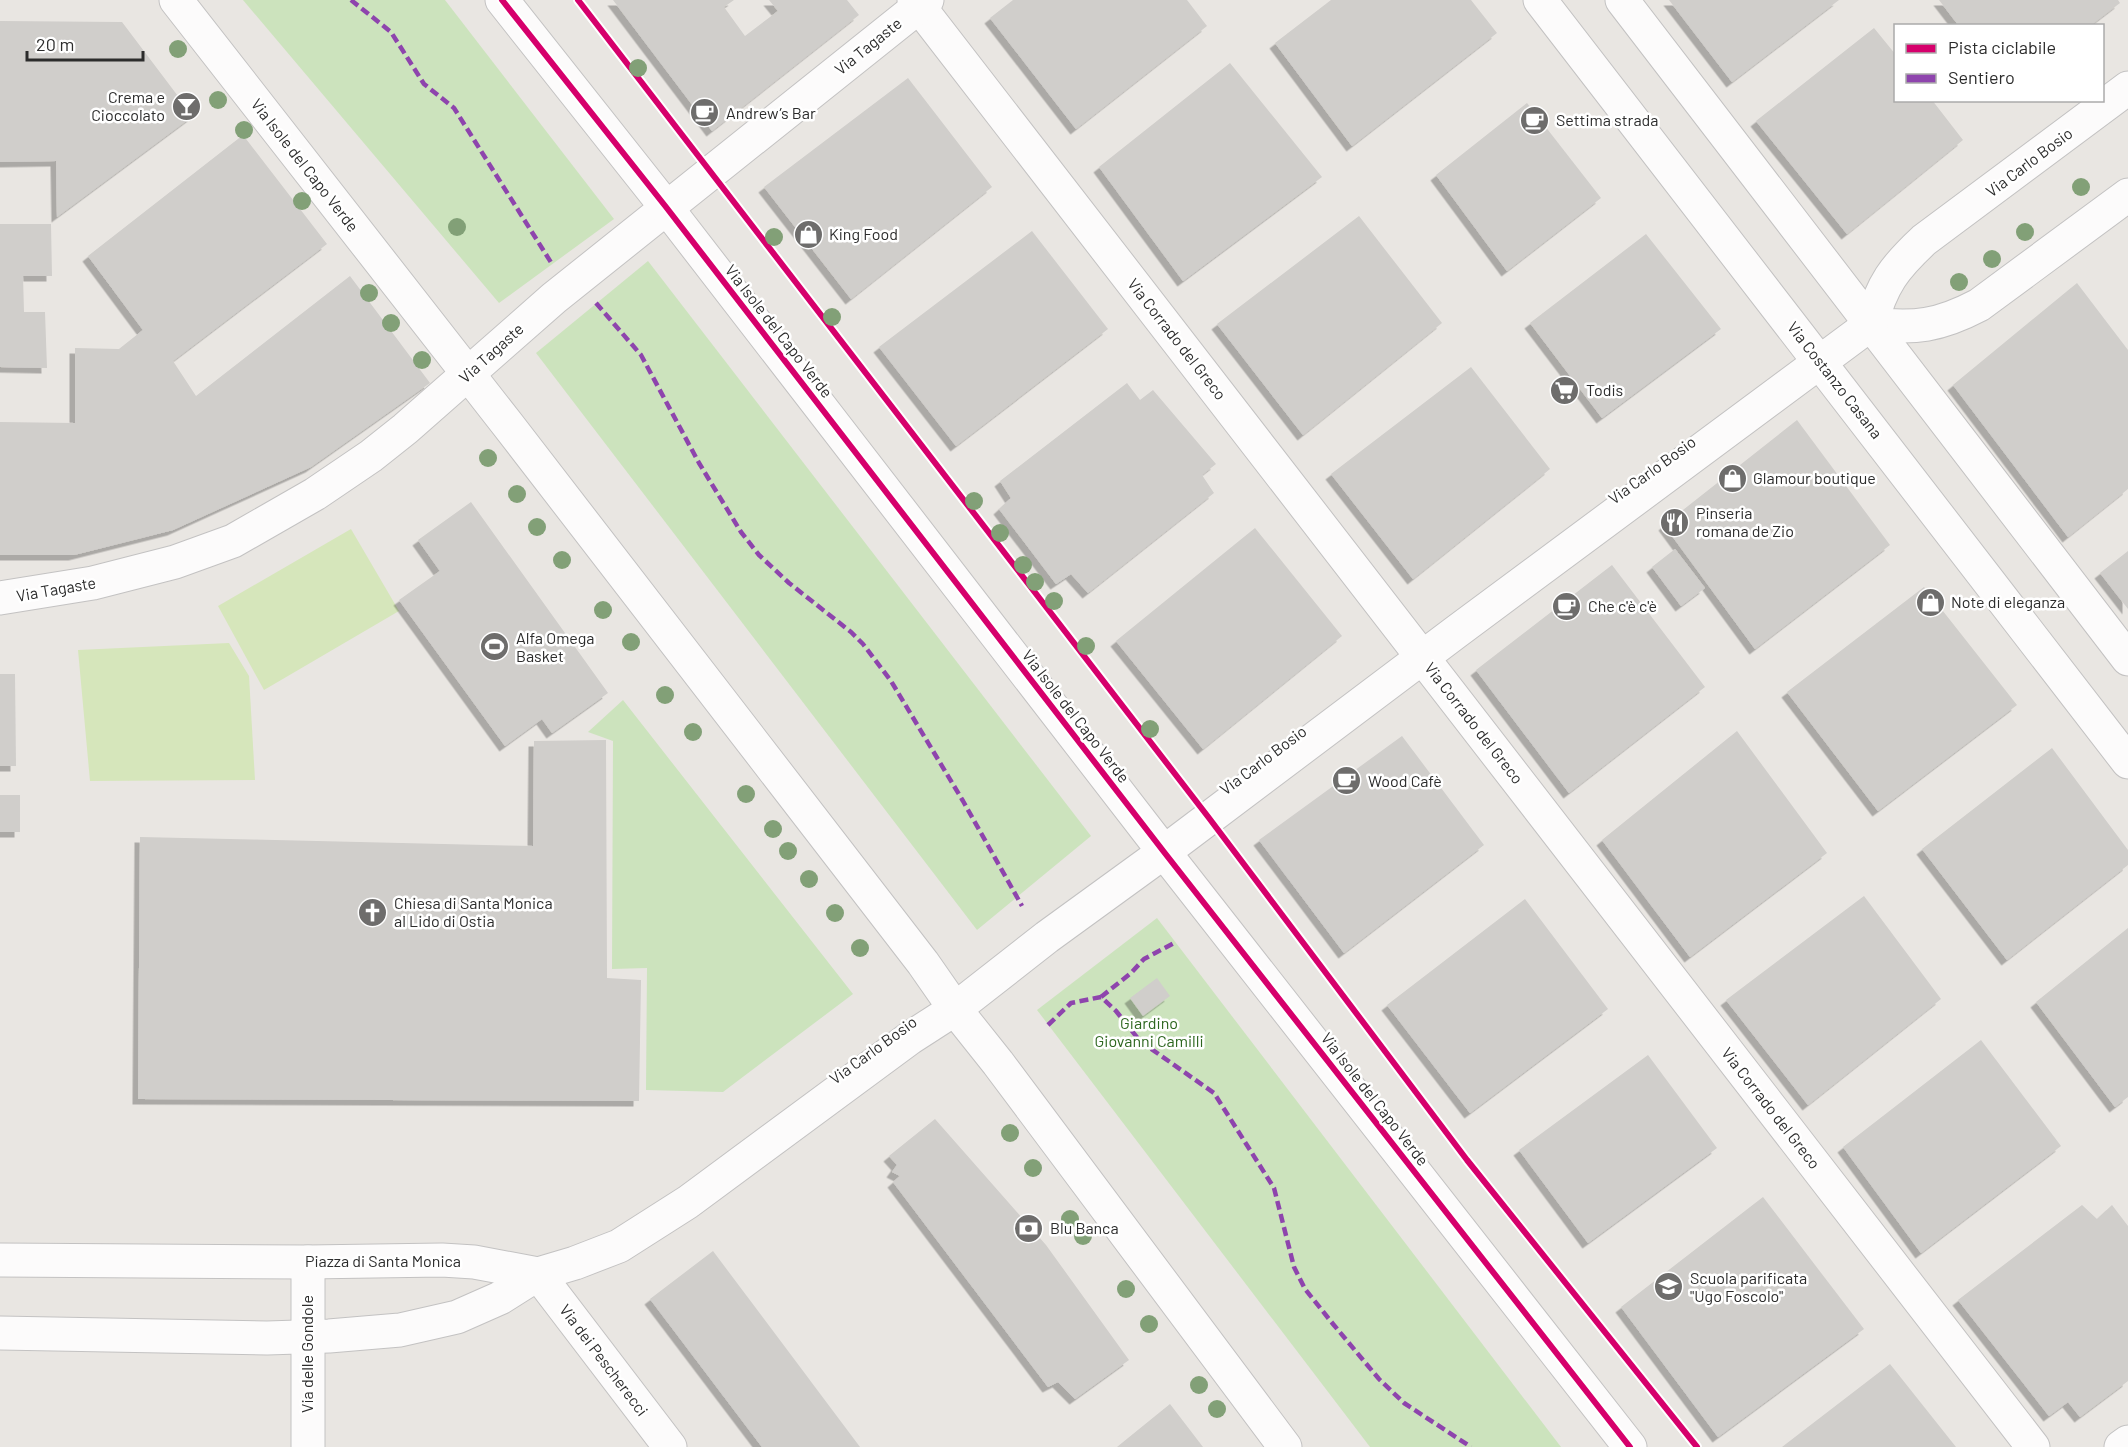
<svg xmlns="http://www.w3.org/2000/svg" width="2128" height="1447" font-family="Barlow,sans-serif">
<defs>
<filter id="shadow"><feDropShadow dx="-5.5" dy="5.5" stdDeviation="0" flood-color="#0004"/></filter>
</defs>
<rect width="100%" height="100%" fill="#e9e6e2"/>
<g fill="#cce3bd">
<polygon points="243,0 445,0 614,219 499,303"/>
<polygon points="648,261 1091,836 977,930 536,353"/>
<polygon points="623,700 853,994 723,1092 646,1090 647,968 612,969 613,741 588,732"/>
<polygon points="1157,918 1561,1447 1370,1447 1037,1010"/>
</g>
<g fill="#d6e6bb">
<polygon points="351,529 399,611 264,690 218,606"/>
<polygon points="229,643 249,676 255,780 90,781 78,650"/>
</g>
<g fill="#d0cecb" filter="url(#shadow)">
<polygon points="613,0 734,0 724,7 745,36 778,11 769,0 847,0 859,15 712,131"/>
<polygon points="1013,0 1187,0 1207,26 1076,129 990,18"/>
<polygon points="1331,0 1471,0 1497,33 1352,146 1275,43"/>
<polygon points="1669,0 1839,0 1732,82"/>
<polygon points="1939,0 2118,0 2120,3 2090,26 1959,26"/>
<polygon points="0,21 122,22 193,116 57,217 56,161 0,162"/>
<polygon points="1874,28 1896,55 1896,100 1932,100 1963,140 1847,234 1756,121"/>
<polygon points="1230,63 1322,177 1183,281 1099,167"/>
<polygon points="908,78 992,187 851,299 764,187"/>
<polygon points="1527,103 1601,198 1507,271 1436,175"/>
<polygon points="243,135 327,244 173,361 196,396 350,276 430,383 311,467 173,530 74,555 0,555 0,422 75,423 75,348 119,349 143,330 88,256"/>
<polygon points="1359,216 1442,323 1303,435 1217,324"/>
<polygon points="0,224 51,224 52,276 23,276 24,312 45,312 47,368 0,367"/>
<polygon points="1032,231 1108,329 956,446 879,347"/>
<polygon points="1646,234 1721,329 1602,418 1530,323"/>
<polygon points="2077,283 2128,350 2128,489 2068,537 1953,385"/>
<polygon points="1471,367 1550,469 1413,579 1331,474"/>
<polygon points="1127,383 1140,400 1153,390 1216,464 1202,475 1214,493 1088,593 1071,574 1056,584 999,509 1011,498 1000,481"/>
<polygon points="1797,420 1890,545 1755,649 1664,525"/>
<polygon points="471,502 608,693 552,733 542,719 505,746 399,600 440,571 418,540"/>
<polygon points="1255,528 1342,636 1203,749 1116,641"/>
<polygon points="1675,549 1705,588 1681,606 1652,567"/>
<polygon points="2128,551 2128,609 2100,573"/>
<polygon points="1612,565 1705,687 1569,793 1476,670"/>
<polygon points="1924,587 2017,705 1878,811 1787,692"/>
<polygon points="0,674 15,674 16,766 0,766"/>
<polygon points="1737,731 1827,853 1690,957 1602,840"/>
<polygon points="1402,736 1484,845 1344,953 1259,840"/>
<polygon points="606,740 607,978 641,980 639,1101 138,1099 140,837 533,846 534,741"/>
<polygon points="2052,748 2128,850 2128,865 2007,960 1922,849"/>
<rect x="0" y="795" width="20" height="37"/>
<polygon points="1864,896 1941,999 1808,1105 1726,1000"/>
<polygon points="1525,899 1608,1009 1470,1113 1387,1005"/>
<polygon points="2128,928 2128,1097 2115,1107 2036,1002"/>
<polygon points="1157,978 1170,996 1143,1016 1130,998"/>
<polygon points="1981,1040 2061,1146 1921,1253 1843,1147"/>
<polygon points="1648,1055 1717,1148 1588,1243 1519,1150"/>
<polygon points="935,1119 1046,1245 1129,1360 1075,1399 1058,1382 1048,1387 893,1182 900,1176 892,1172 897,1165 889,1156"/>
<polygon points="1763,1197 1864,1329 1718,1437 1621,1307"/>
<polygon points="2082,1205 2097,1219 2112,1205 2128,1226 2128,1381 2080,1417 2068,1402 2049,1416 1958,1300"/>
<polygon points="713,1251 860,1447 762,1447 650,1299"/>
<polygon points="1890,1364 1956,1447 1782,1447"/>
<polygon points="1170,1404 1203,1447 1117,1447"/>
</g>
<g fill="none" stroke-linecap="round" stroke-linejoin="round">
<defs>
<g id="street">
<polyline points="914,0 2033,1447"/>
<polyline points="1540,0 2128,762"/>
<polyline points="1622,0 2128,659"/>
<path d="M1871 324C1915 329 1939 326 1979 305L2128 195"/>
<polyline points="0,598 93,583 175,562 233,541 315,494 371,456 405,429 554,298 927,0"/>
<polyline points="0,1260 308,1262 442,1260 474,1262 538,1274"/>
<polyline points="308,1262 308,1447"/>
<polyline points="538,1274 670,1447"/>
<path d="M0 1333 267 1338 329 1336 400 1330 457 1317 500 1298 538 1274 575 1263 619 1246 688 1202 910 1038 955 1009 1047 937 1164 852 1456 632 1871 324C1882 284 1894 268 1924 240L2128 88"/>
<polyline points="2121,1447 2128,1442"/>
</g>
<g id="secondary">
<polyline points="176,0 508,425 923,963 955,1009 998,1063 1285,1447"/>
<polyline points="502,0 666,207 1164,852 1630,1447"/>
</g>
</defs>
<use href="#street" stroke="#c3c2c2" stroke-width="35"/>
<use href="#secondary" stroke="#c3c2c2" stroke-width="35"/>
<use href="#street" stroke="#fcfbfb" stroke-width="33"/>
<use href="#secondary" stroke="#fcfbfb" stroke-width="33"/>
<g stroke="#8e44ad" stroke-width="4.5" stroke-dasharray="9 4.5" stroke-linecap="butt">
<polyline points="351,0 391,32 424,84 454,108 552,264"/>
<polyline points="596,303 641,355 699,463 741,532 759,555 789,583 851,632 863,644 891,681 963,801 1022,906"/>
<polyline points="1101,997 1131,973 1144,959 1176,942"/>
<polyline points="1048,1025 1071,1003 1101,997 1116,1011 1140,1041 1214,1093 1274,1188 1294,1267 1305,1289 1333,1324 1379,1379 1404,1403 1471,1447"/>
</g>
<defs>
<g id="cycleway">
<polyline points="502,0 666,207 1164,852 1630,1447"/>
<polyline points="578,0 1209,818 1467,1160 1697,1447"/>
</g>
</defs>
<use href="#cycleway" stroke="#fff" stroke-width="10"/>
<use href="#cycleway" stroke="#d6006c" stroke-width="6"/>
</g>
<g fill="#82a077">
<circle cx="178" cy="49" r="9"/>
<circle cx="638" cy="68" r="9"/>
<circle cx="218" cy="100" r="9"/>
<circle cx="244" cy="130" r="9"/>
<circle cx="2081" cy="187" r="9"/>
<circle cx="302" cy="201" r="9"/>
<circle cx="457" cy="227" r="9"/>
<circle cx="2025" cy="232" r="9"/>
<circle cx="774" cy="237" r="9"/>
<circle cx="1992" cy="259" r="9"/>
<circle cx="1959" cy="282" r="9"/>
<circle cx="369" cy="293" r="9"/>
<circle cx="832" cy="317" r="9"/>
<circle cx="391" cy="323" r="9"/>
<circle cx="422" cy="360" r="9"/>
<circle cx="488" cy="458" r="9"/>
<circle cx="517" cy="494" r="9"/>
<circle cx="974" cy="501" r="9"/>
<circle cx="537" cy="527" r="9"/>
<circle cx="1000" cy="533" r="9"/>
<circle cx="562" cy="560" r="9"/>
<circle cx="1023" cy="565" r="9"/>
<circle cx="1035" cy="582" r="9"/>
<circle cx="1054" cy="601" r="9"/>
<circle cx="603" cy="610" r="9"/>
<circle cx="631" cy="642" r="9"/>
<circle cx="1086" cy="646" r="9"/>
<circle cx="665" cy="695" r="9"/>
<circle cx="1150" cy="729" r="9"/>
<circle cx="693" cy="732" r="9"/>
<circle cx="746" cy="794" r="9"/>
<circle cx="773" cy="829" r="9"/>
<circle cx="788" cy="851" r="9"/>
<circle cx="809" cy="879" r="9"/>
<circle cx="835" cy="913" r="9"/>
<circle cx="860" cy="948" r="9"/>
<circle cx="1010" cy="1133" r="9"/>
<circle cx="1033" cy="1168" r="9"/>
<circle cx="1070" cy="1219" r="9"/>
<circle cx="1083" cy="1236" r="9"/>
<circle cx="1126" cy="1289" r="9"/>
<circle cx="1149" cy="1324" r="9"/>
<circle cx="1199" cy="1385" r="9"/>
<circle cx="1217" cy="1409" r="9"/>
</g>
<defs>
<symbol id="bar-disc" viewBox="-11 -11 22 22"><circle r="9.5" fill="#6e6d6c" stroke="#fff"/><path d="M-6-5H6L.8 .8V4.5H3.5V6h-7V4.5H-.8V.8Z" fill="#fff"/></symbol>
<symbol id="cafe-disc" viewBox="-11 -11 22 22"><circle r="9.5" fill="#6e6d6c" stroke="#fff"/><path d="M-5.5-4.5H6V0H3Q3 3.5 0 3.5H-2.5Q-5.5 3.5-5.5 0ZM3-3.2v2h1.7v-2ZM-6 4.5H4V6H-6Z" fill="#fff"/></symbol>
<symbol id="shop-disc" viewBox="-11 -11 22 22"><circle r="9.5" fill="#6e6d6c" stroke="#fff"/><path d="M-5-2.5h2.3a2.7 3.5 0 0 1 5.4 0H5L5.5 6h-11ZM-1.5-2.5h3a1.5 2.3 0 0 0-3 0Z" fill="#fff"/></symbol>
<symbol id="supermarket-disc" viewBox="-11 -11 22 22"><circle r="9.5" fill="#6e6d6c" stroke="#fff"/><path d="M-6-5.5h2.5l.6 2H6L4.5 2H-2.5L-4.4-4H-6ZM-1.5 3.2a1.3 1.3 0 1 0 .1 0ZM3 3.2a1.3 1.3 0 1 0 .1 0Z" fill="#fff"/></symbol>
<symbol id="restaurant-disc" viewBox="-11 -11 22 22"><circle r="9.5" fill="#6e6d6c" stroke="#fff"/><path d="M-5-6h1v4h1v-4h1v4h1v-4h1v5L-1.5 .5V6h-2V.5L-5-1ZM5-6V6H3V1.5H1.5Q1.5-4 5-6Z" fill="#fff"/></symbol>
<symbol id="stadium-disc" viewBox="-11 -11 22 22"><circle r="9.5" fill="#6e6d6c" stroke="#fff"/><path d="M0-5a6.5 5 0 1 0 0 10a6.5 5 0 1 0 0-10ZM-3.5-1.8h7v3.6h-7Z" fill="#fff"/></symbol>
<symbol id="church-disc" viewBox="-11 -11 22 22"><circle r="9.5" fill="#6e6d6c" stroke="#fff"/><path d="M-1.2-6h2.4v3.5h3.3v2.4h-3.3V6h-2.4V-.1h-3.3v-2.4h3.3Z" fill="#fff"/></symbol>
<symbol id="bank-disc" viewBox="-11 -11 22 22"><circle r="9.5" fill="#6e6d6c" stroke="#fff"/><path d="M-6-4H6V4H-6ZM0-2.3a2.3 2.3 0 1 0 0 4.6a2.3 2.3 0 1 0 0-4.6Z" fill="#fff"/></symbol>
<symbol id="school-disc" viewBox="-11 -11 22 22"><circle r="9.5" fill="#6e6d6c" stroke="#fff"/><path d="M0-5L7-2L0 1L-7-2ZM-4 1L0 2.5L4 1V4Q0 6-4 4Z" fill="#fff"/></symbol>
</defs>
<g fill-rule="evenodd">
<use href="#bar-disc" x="170" y="90" width="33" height="33"/>
<use href="#cafe-disc" x="688" y="96" width="33" height="33"/>
<use href="#cafe-disc" x="1518" y="104" width="33" height="33"/>
<use href="#shop-disc" x="792" y="218" width="33" height="33"/>
<use href="#supermarket-disc" x="1548" y="374" width="33" height="33"/>
<use href="#shop-disc" x="1716" y="462" width="33" height="33"/>
<use href="#restaurant-disc" x="1658" y="506" width="33" height="33"/>
<use href="#shop-disc" x="1914" y="586" width="33" height="33"/>
<use href="#cafe-disc" x="1550" y="590" width="33" height="33"/>
<use href="#stadium-disc" x="478" y="630" width="33" height="33"/>
<use href="#cafe-disc" x="1330" y="764" width="33" height="33"/>
<use href="#church-disc" x="356" y="896" width="33" height="33"/>
<use href="#bank-disc" x="1012" y="1212" width="33" height="33"/>
<use href="#school-disc" x="1652" y="1270" width="33" height="33"/>
</g>
<g text-anchor="middle" stroke-width="5" stroke-linejoin="round" paint-order="stroke">
<g font-size="16" fill="#2c2c2c" stroke="#fff">
<text transform="translate(868 46) rotate(-39)" y="6">Via Tagaste</text>
<text transform="translate(2029 162) rotate(-37)" y="6">Via Carlo Bosio</text>
<text transform="translate(305 165) rotate(52)" y="6">Via Isole del Capo Verde</text>
<text transform="translate(779 331) rotate(52)" y="6">Via Isole del Capo Verde</text>
<text transform="translate(1177 339) rotate(52)" y="6">Via Corrado del Greco</text>
<text transform="translate(491 353) rotate(-42)" y="6">Via Tagaste</text>
<text transform="translate(1835 380) rotate(52)" y="6">Via Costanzo Casana</text>
<text transform="translate(1652 470) rotate(-36)" y="6">Via Carlo Bosio</text>
<text transform="translate(56 589) rotate(-10)" y="6">Via Tagaste</text>
<text transform="translate(1076 716) rotate(52)" y="6">Via Isole del Capo Verde</text>
<text transform="translate(1474 723) rotate(52)" y="6">Via Corrado del Greco</text>
<text transform="translate(1263 760) rotate(-37)" y="6">Via Carlo Bosio</text>
<text transform="translate(873 1050) rotate(-36)" y="6">Via Carlo Bosio</text>
<text transform="translate(1375 1099) rotate(52)" y="6">Via Isole del Capo Verde</text>
<text transform="translate(1771 1108) rotate(52)" y="6">Via Corrado del Greco</text>
<text x="383" y="1267">Piazza di Santa Monica</text>
<text transform="translate(307 1354) rotate(-90)" y="6">Via delle Gondole</text>
<text transform="translate(604 1360) rotate(53)" y="6">Via dei Pescherecci</text>
</g>
<g font-size="16" fill="#2c2c2c" stroke="#fff" text-anchor="start">
<text x="165" y="103" text-anchor="end">Crema e<tspan x="165" dy="18">Cioccolato</tspan></text>
<text x="726" y="119">Andrew’s Bar</text>
<text x="1556" y="126">Settima strada</text>
<text x="829" y="240">King Food</text>
<text x="1586" y="396">Todis</text>
<text x="1753" y="484">Glamour boutique</text>
<text x="1696" y="519">Pinseria<tspan x="1696" dy="18">romana de Zio</tspan></text>
<text x="1951" y="608">Note di eleganza</text>
<text x="1588" y="612">Che c'è c'è</text>
<text x="516" y="644">Alfa Omega<tspan x="516" dy="18">Basket</tspan></text>
<text x="1368" y="787">Wood Cafè</text>
<text x="394" y="909">Chiesa di Santa Monica<tspan x="394" dy="18">al Lido di Ostia</tspan></text>
<text x="1050" y="1234">Blu Banca</text>
<text x="1690" y="1284">Scuola parificata<tspan x="1690" dy="18">"Ugo Foscolo"</tspan></text>
</g>
<g font-size="16" fill="#2d661f" stroke="#fff">
<text x="1149" y="1029">Giardino<tspan x="1149" dy="18">Giovanni Camilli</tspan></text>
</g>
</g>
<rect x="1894" y="24" width="210" height="78" fill="#ffffff" stroke="#ababab" stroke-width="1.5"/>
<rect x="1906" y="44" width="30" height="9" fill="#d6006c" stroke="#ababab" stroke-width="1.5"/>
<text x="1948" y="54" font-size="18" fill="#2c2c2c">Pista ciclabile</text>
<rect x="1906" y="74" width="30" height="9" fill="#8e44ad" stroke="#ababab" stroke-width="1.5"/>
<text x="1948" y="84" font-size="18" fill="#2c2c2c">Sentiero</text>
<path d="M27 51v9h116v-9" fill="none" stroke="#2c2c2c" stroke-width="3"/>
<text x="36" y="51" font-size="18" fill="#2c2c2c" stroke="#ffffff" stroke-width="4.5" paint-order="stroke">20 m</text>
</svg>
